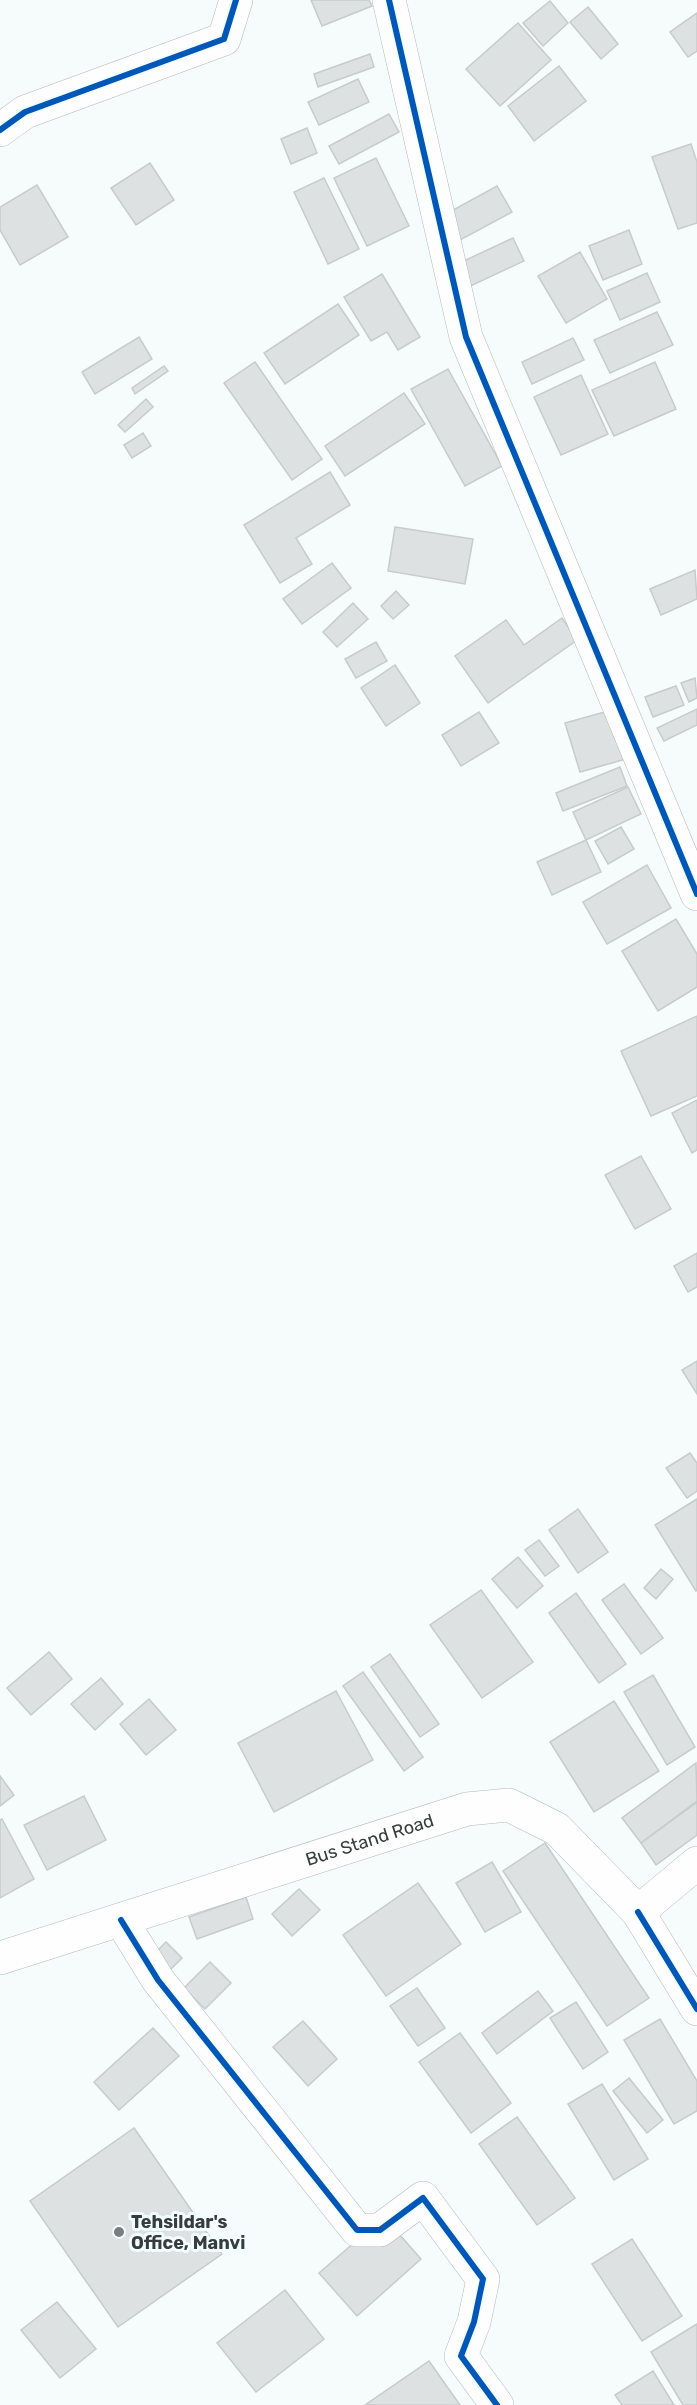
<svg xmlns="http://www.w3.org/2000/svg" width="697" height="2405" font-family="Rubik,sans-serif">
<rect width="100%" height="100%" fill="#f6fbfb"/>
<g fill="#dde1e1" stroke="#c6cbcb" stroke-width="1.5">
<polygon points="311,0 369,0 372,6 322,26"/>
<polygon points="550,1 568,23 543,46 523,23"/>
<polygon points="588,7 618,44 601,59 570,22"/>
<polygon points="697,13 697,51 688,57 670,32"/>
<polygon points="518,23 551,60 500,106 466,69"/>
<polygon points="370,54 374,67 318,87 314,74"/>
<polygon points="559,66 586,101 534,141 508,106"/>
<polygon points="358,79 369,102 319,125 308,102"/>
<polygon points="389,114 399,132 339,164 329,146"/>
<polygon points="307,128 317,153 291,164 281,139"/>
<polygon points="691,144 697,162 697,223 678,229 652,157"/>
<polygon points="376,158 409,226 367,246 334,178"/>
<polygon points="150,163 174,200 136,225 111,188"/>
<polygon points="324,178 359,249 328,264 294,192"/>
<polygon points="37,185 68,237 20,265 0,230 0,207"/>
<polygon points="497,186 512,212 447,247 433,221"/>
<polygon points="629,230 642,264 603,280 589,246"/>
<polygon points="513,238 524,261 464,289 453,266"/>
<polygon points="580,252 607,299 566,323 538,276"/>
<polygon points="647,273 660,302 620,320 607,291"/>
<polygon points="382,274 420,337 398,350 387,332 371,341 344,297"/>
<polygon points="338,304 359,335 285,384 264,353"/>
<polygon points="657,312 673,345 610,373 594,340"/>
<polygon points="139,337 152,359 95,394 82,372"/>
<polygon points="573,338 584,360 532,384 522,362"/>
<polygon points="255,362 322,459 292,480 224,383"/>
<polygon points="655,362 676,409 614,436 592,390"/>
<polygon points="164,366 168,371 135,394 132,388"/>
<polygon points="448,369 502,466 465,486 411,389"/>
<polygon points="581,375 608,434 561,455 534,397"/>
<polygon points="404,393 425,424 345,476 325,446"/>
<polygon points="146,399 153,407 125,432 118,425"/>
<polygon points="143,433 151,446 132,458 124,445"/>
<polygon points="330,472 350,505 296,538 312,564 280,583 244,525"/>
<polygon points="395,527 473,539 465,584 388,571"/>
<polygon points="332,563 351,588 302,624 283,599"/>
<polygon points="695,570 697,599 661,615 650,589"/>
<polygon points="396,591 409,605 393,619 381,606"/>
<polygon points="353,603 368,619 337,647 323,632"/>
<polygon points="562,618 577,640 488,703 455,656 506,620 524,645"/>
<polygon points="376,642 387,661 356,678 345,659"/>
<polygon points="395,665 420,703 386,726 361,688"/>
<polygon points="695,678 697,698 689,702 681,683"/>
<polygon points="676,686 684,705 653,717 645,697"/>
<polygon points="697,709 697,725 664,741 657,728"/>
<polygon points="612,710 626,759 580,772 565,723"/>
<polygon points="479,712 499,743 461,766 442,735"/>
<polygon points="620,767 627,786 563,811 556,793"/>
<polygon points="628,787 641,814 586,840 573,812"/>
<polygon points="621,827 634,849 608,864 595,841"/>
<polygon points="586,840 601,872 552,895 537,862"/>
<polygon points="647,865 671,908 607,944 583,902"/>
<polygon points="676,919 697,954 697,987 658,1011 622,951"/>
<polygon points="697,1016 697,1096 651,1116 621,1051"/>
<polygon points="697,1100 697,1150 692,1153 672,1113"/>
<polygon points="641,1156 671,1209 635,1229 605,1175"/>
<polygon points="697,1253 697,1287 688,1292 674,1266"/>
<polygon points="697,1361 697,1394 682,1370"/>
<polygon points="690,1453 697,1463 697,1491 687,1498 666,1468"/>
<polygon points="697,1499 697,1590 696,1591 655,1525"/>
<polygon points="578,1509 608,1552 578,1573 549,1530"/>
<polygon points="539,1540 559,1566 545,1576 525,1550"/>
<polygon points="518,1557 543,1586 517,1608 492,1579"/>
<polygon points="661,1569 673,1579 656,1599 644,1588"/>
<polygon points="624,1584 663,1638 641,1654 602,1600"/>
<polygon points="481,1590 533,1662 482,1698 430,1625"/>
<polygon points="576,1593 626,1664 599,1683 549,1613"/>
<polygon points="49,1652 72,1679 31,1715 7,1688"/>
<polygon points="390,1654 439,1724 420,1737 371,1667"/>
<polygon points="363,1672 423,1757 404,1771 343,1686"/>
<polygon points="653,1675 695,1747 667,1765 624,1692"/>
<polygon points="101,1678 123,1704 95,1730 71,1704"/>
<polygon points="336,1691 373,1760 274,1812 238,1743"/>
<polygon points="149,1699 176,1730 146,1755 120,1724"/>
<polygon points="614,1701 659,1771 594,1812 550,1742"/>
<polygon points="696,1763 697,1801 641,1843 622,1818"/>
<polygon points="0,1776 14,1795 0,1806"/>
<polygon points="84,1796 106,1840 47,1870 24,1825"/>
<polygon points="697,1802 697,1835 656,1865 641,1843"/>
<polygon points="2,1819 34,1879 0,1898 0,1820"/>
<polygon points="545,1843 649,1998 607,2026 503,1871"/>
<polygon points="492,1862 521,1912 485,1932 456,1883"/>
<polygon points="418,1883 461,1944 386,1996 343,1935"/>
<polygon points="299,1889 320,1910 292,1936 272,1914"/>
<polygon points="246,1897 253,1919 197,1939 189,1917"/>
<polygon points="166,1942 182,1958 160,1980 144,1964"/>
<polygon points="210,1962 231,1983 205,2009 184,1988"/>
<polygon points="417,1988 445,2028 418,2046 390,2006"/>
<polygon points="538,1991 553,2011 497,2054 482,2033"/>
<polygon points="576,2002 608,2052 583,2069 550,2018"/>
<polygon points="660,2019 697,2081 697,2111 674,2124 624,2040"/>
<polygon points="303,2021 337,2059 308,2086 273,2047"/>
<polygon points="153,2028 179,2056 119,2110 94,2082"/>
<polygon points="460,2033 511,2103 471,2133 419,2062"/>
<polygon points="629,2078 663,2120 647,2133 613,2091"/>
<polygon points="602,2084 648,2159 614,2180 568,2104"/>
<polygon points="517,2117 575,2198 537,2225 479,2144"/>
<polygon points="134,2128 222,2254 118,2327 30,2201"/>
<polygon points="384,2217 421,2259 357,2316 319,2273"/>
<polygon points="632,2239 682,2316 642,2341 592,2264"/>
<polygon points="285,2290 324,2339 256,2392 217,2343"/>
<polygon points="57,2302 96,2349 60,2378 21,2330"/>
<polygon points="697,2324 697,2405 683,2405 651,2352"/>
<polygon points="429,2361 460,2405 365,2405"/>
<polygon points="653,2371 674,2405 622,2405 615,2395"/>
</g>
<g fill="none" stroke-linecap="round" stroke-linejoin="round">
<defs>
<g id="minor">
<polyline points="389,0 466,337 697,894"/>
<polyline points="0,130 25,112 224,39 236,0"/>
<polyline points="638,1912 697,2009"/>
<polyline points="121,1920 158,1980 357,2230 380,2230 423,2198 483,2279 474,2322 461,2356 497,2405"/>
</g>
<g id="major">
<path id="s1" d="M0 1958 467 1809 509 1805 557 1829 638 1912 697 1863"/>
</g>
</defs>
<use href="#minor" stroke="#b4b8b8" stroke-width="34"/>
<use href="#major" stroke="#b4b8b8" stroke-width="34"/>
<use href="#minor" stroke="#fefefe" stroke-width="33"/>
<use href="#major" stroke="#fefefe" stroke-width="33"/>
<defs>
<g id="cycleway">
<polyline points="389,0 466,337 697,894"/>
<polyline points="0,130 25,112 224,39 236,0"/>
<polyline points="638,1912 697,2009"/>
<polyline points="121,1920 158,1980 357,2230 380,2230 423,2198 483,2279 474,2322 461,2356 497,2405"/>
</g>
</defs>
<use href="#cycleway" stroke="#f3fefe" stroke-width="10"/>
<use href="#cycleway" stroke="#0057b8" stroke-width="6"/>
</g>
<circle fill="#7a7f7f" stroke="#f3fefe" stroke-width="2" cx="119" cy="2232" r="6"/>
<g text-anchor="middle" stroke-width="6" stroke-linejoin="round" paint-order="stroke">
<g font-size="18" fill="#373c3c" stroke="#f3fefe">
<text dy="6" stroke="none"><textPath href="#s1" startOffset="388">Bus Stand Road</textPath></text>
</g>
<g font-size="18" font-weight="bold" fill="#373c3c" stroke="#f3fefe" text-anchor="start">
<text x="131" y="2228">Tehsildar's<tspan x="131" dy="21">Office, Manvi</tspan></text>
</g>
</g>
</svg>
